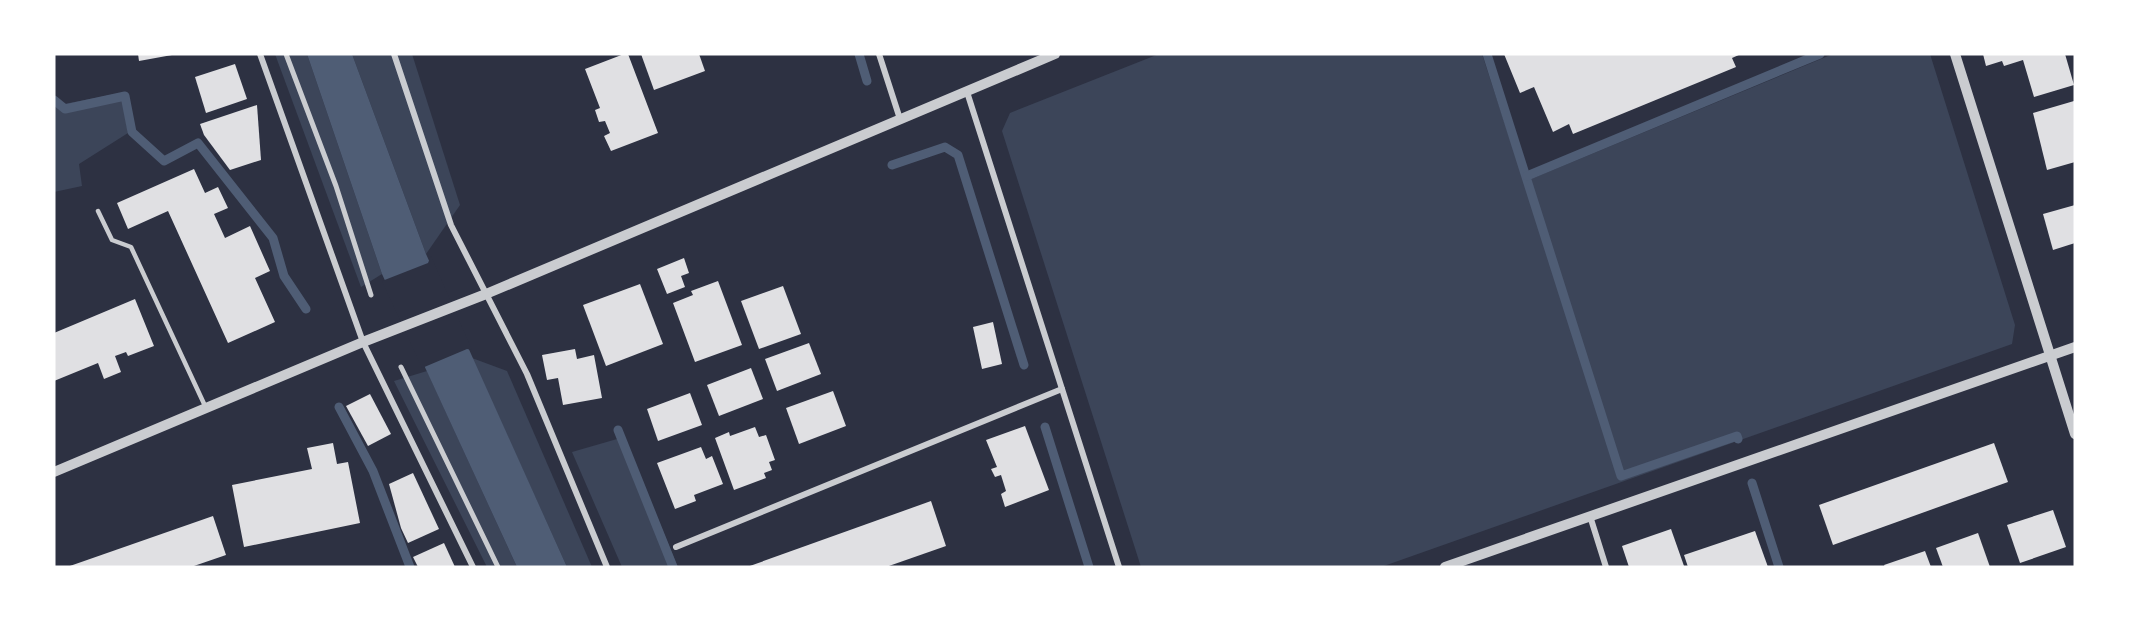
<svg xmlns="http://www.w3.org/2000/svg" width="2129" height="621" font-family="'Varela Round',sans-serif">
<rect width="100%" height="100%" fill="#2d3142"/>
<g fill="#3c4559">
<polygon points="275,54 307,54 382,274 361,287"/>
<polygon points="352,54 412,54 460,205 426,254"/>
<polygon points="1159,54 1482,54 1524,182 1833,54 1930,54 2015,325 2012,344 1381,567 1141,567 1002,131 1010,113"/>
<polygon points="121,93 128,133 79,164 82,186 54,192 54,98 64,104"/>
<polygon points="472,358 507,371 592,567 567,567"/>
<polygon points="427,371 517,567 487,567 394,381"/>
<polygon points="624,437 675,560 678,567 622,567 572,452"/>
</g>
<polygon fill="#4f5d75" points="307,54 352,54 426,254 567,567 517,567 382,274"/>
<polygon fill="#2d3142" points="431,256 472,350 467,349 422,368 382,281 428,263"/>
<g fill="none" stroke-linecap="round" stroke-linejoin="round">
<g stroke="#4f5d75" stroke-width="9">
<polyline points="859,54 867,81"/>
<polyline points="1487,54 1621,476 1737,436 1738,439"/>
<polyline points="54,100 65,109 125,96 132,132 164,161 198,143 273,238 284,276 306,309"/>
<polyline points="892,165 945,147 958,155 1024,365"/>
<polyline points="1527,176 1820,54"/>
<polyline points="339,407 373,471 410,567"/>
<polyline points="1045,427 1089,567"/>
<polyline points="618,430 673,567"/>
<polyline points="1752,483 1779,567"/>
</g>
</g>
<g fill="#e0e0e3">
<polygon points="138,54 172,54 172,55 139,61"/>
<polygon points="624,54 628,54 658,133 611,151 604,136 610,133 605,121 599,122 595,110 600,108 585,69"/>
<polygon points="641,54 699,54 705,71 654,90"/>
<polygon points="1504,54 1741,54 1732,58 1736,67 1573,134 1569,124 1553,132 1534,87 1520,93"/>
<polygon points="1983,54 2065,54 2074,85 2034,97 2023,60 2004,66 2002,61 1986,66"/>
<polygon points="235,64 247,99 206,113 195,77"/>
<polygon points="2074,101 2075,162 2047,170 2033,113"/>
<polygon points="257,105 261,160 230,170 204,135 200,124"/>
<polygon points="194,169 205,193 218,187 228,208 214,214 225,238 250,226 270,271 255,278 275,322 228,343 168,211 128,229 117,203"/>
<polygon points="2075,205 2075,243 2053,250 2043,214"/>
<polygon points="684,258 689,273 681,276 685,287 667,294 657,269"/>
<polygon points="718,281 742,345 695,362 673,303 693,295 691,291"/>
<polygon points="640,284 663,344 606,366 583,305"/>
<polygon points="783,286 801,334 759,349 741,301"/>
<polygon points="135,299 154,346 128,356 126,352 115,356 121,372 104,379 98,363 54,381 54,333"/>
<polygon points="993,322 1002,364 982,369 973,327"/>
<polygon points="809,343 821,374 777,391 765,359"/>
<polygon points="575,349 577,359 594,355 602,398 563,405 558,378 547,380 542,355"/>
<polygon points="751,368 763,399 719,416 707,385"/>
<polygon points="833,391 846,426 799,444 786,408"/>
<polygon points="690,393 702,425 658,441 647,409"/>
<polygon points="370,394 391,434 368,446 346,406"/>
<polygon points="1025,426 1049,490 1005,507 1001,494 1006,491 1001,475 995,477 991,469 997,467 986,440"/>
<polygon points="755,427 759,437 766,435 775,460 769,462 772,470 764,473 766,478 734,490 715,438 729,432 730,436"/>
<polygon points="333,443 337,464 348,462 360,523 244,547 232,485 312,469 307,448"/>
<polygon points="1994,443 2008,482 1833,545 1819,505"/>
<polygon points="701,447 706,459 712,456 723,484 694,495 696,501 675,509 657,463"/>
<polygon points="413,473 439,529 408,543 401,528 389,484"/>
<polygon points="931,501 946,546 886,567 747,567"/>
<polygon points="2053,510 2066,547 2020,563 2007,525"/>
<polygon points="213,516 226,555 191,567 67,567"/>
<polygon points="1671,529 1684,566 1629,567 1622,546"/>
<polygon points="1755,531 1768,567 1688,567 1684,555"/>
<polygon points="1978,533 1990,567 1943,567 1936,548"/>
<polygon points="444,543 455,567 418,567 413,557"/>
<polygon points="1925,551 1931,567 1885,567 1884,565"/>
</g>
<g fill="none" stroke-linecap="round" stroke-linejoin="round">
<polyline stroke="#caccd0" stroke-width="4.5" points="98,211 112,240 131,247 206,408"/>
<g stroke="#caccd0" stroke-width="5">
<polyline points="286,54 336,186 371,295"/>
<polyline points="401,367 498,567"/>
</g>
<g stroke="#caccd0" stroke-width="6">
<polyline points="260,54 363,342 473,567"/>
<polyline points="394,54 451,225 527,374 607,567"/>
<polyline points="879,54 900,119"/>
<polyline points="967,92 1119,567"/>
<polyline points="1590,516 1606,567"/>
<polyline points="676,547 1062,389"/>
</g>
<g stroke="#caccd0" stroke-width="10">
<polyline points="1955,54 2075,434"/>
<polyline points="54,472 363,342 486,294 1055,54"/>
<polyline points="1445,567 2075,347"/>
</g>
</g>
<rect width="2129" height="621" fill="none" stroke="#ffffff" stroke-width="111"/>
</svg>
